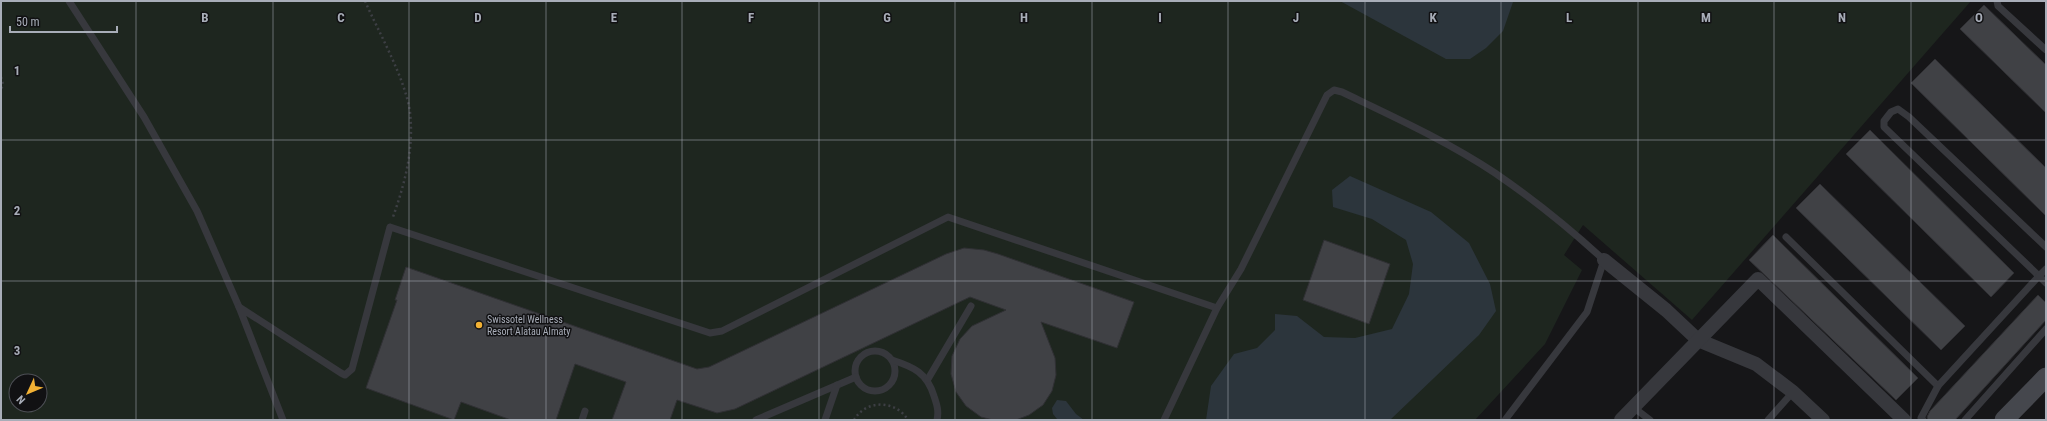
<svg xmlns="http://www.w3.org/2000/svg" width="2047" height="421" font-family="'Roboto Condensed',sans-serif">
<rect width="100%" height="100%" fill="#161618"/>
<path fill="#1e261f" fill-rule="evenodd" d="M1 1H1971L1692 320 1583 225 1564 255 1582 270 1545 344 1475 420H1ZM16 381H40V405H16Z"/>
<g fill="#2c353c">
<polygon points="1340,1 1513,1 1513,2 1503,31 1486,48 1470,59 1446,59"/>
<polygon points="1350,176 1431,212 1469,243 1490,284 1496,311 1479,335 1390,420 1206,420 1211,386 1234,354 1257,348 1275,330 1275,314 1297,316 1324,337 1355,338 1392,329 1409,294 1413,264 1406,240 1372,219 1333,207 1332,190"/>
<polygon points="1057,400 1066,401 1076,414 1084,420 1057,419 1053,414 1052,408"/>
</g>
<g fill="#404145" stroke="#303034">
<polygon points="1984,5 2046,65 2046,113 1960,29"/>
<polygon points="1935,59 2046,168 2046,216 1911,83"/>
<polygon points="1870,130 2014,273 1991,297 1846,154"/>
<polygon points="1820,184 1965,326 1941,350 1796,208"/>
<polygon points="1773,235 1918,378 1896,400 1749,260"/>
<polygon points="1324,240 1390,264 1369,324 1303,300"/>
<polygon points="964,248 984,250 998,254 1134,302 1117,348 1041,322 1055,358 1056,375 1052,391 1043,405 1029,415 1016,420 993,420 981,417 966,406 956,392 951,374 952,356 960,339 972,326 1006,310 970,297 735,409 717,413 677,400 670,420 612,420 626,382 575,364 556,420 511,420 461,402 454,420 366,388 397,300 395,300 406,267 697,369 709,367 946,254"/>
<polygon points="2038,295 2046,303 2046,320 1955,420 1928,420 1927,417 1930,411"/>
</g>
<g fill="none" stroke-linecap="round" stroke-linejoin="round">
<g stroke="#3d3f44" stroke-width="2.5" stroke-dasharray="2 3" stroke-linecap="butt">
<path d="M365 1C379 33 405 78 410 112 414 149 405 183 393 217"/>
<polyline points="1,77 3,84 1,90"/>
<path d="M854 420C866 399 896 400 908 420"/>
</g>
<g stroke="#37383d" stroke-width="7">
<polyline points="69,1 144,117 197,211 239,307"/>
<polyline points="1997,1 1998,6 2046,50"/>
<polyline points="1786,237 1938,386 2039,276 1884,127 1884,121 1891,112 1898,109 1909,117 2046,247"/>
<polyline points="2046,269 2039,276 2046,283"/>
<circle cx="875" cy="371" r="20"/>
<path d="M892 360C914 367 927 373 934 396 937 405 939 411 937 420"/>
<polyline points="928,379 971,306"/>
<polyline points="1633,407 1650,420"/>
<polyline points="283,420 239,307 341,373 345,375 352,369 390,227 710,333 722,331 948,217 1217,308"/>
<polyline points="582,420 585,411"/>
<polyline points="756,420 856,377"/>
<polyline points="825,420 837,385"/>
<path d="M1164 420 1217 308 1241 269 1327 95 1334 90 1342 92C1394 117 1447 141 1495 173 1533 199 1570 229 1604 260L1587 312 1505 420"/>
<polyline points="1768,420 1793,392"/>
<polyline points="1923,420 1921,418 1938,386"/>
<polyline points="1965,420 2046,329"/>
</g>
<g stroke="#37383d" stroke-width="14">
<polyline points="1604,260 1666,310 1698,340 1756,364 1793,392 1823,420"/>
<polyline points="1621,420 1758,279 1904,420"/>
</g>
<polyline stroke="#45474d" stroke-width="19" points="2004,420 2046,377"/>
</g>
<path fill="none" stroke="#a8adb8" stroke-width="1" stroke-opacity="0.55" d="M136 1V420M273 1V420M409 1V420M546 1V420M682 1V420M819 1V420M955 1V420M1092 1V420M1228 1V420M1365 1V420M1501 1V420M1638 1V420M1774 1V420M1911 1V420M1 140H2046M1 281H2046"/>
<circle fill="#f2b134" stroke="#111113" stroke-width="1.5" cx="479" cy="325" r="4"/>
<g text-anchor="middle" stroke-width="3" stroke-linejoin="round" paint-order="stroke">
<g font-size="10" fill="#a8adb8" stroke="#111113" text-anchor="start">
<text x="487" y="323">Swissotel Wellness<tspan x="487" dy="12">Resort Alatau Almaty</tspan></text>
</g>
</g>
<g font-size="13" text-anchor="middle" font-weight="bold" fill="#a8adb8" stroke="#111113" stroke-width="3" stroke-linejoin="round" paint-order="stroke">
<text x="205" y="22">B</text>
<text x="341" y="22">C</text>
<text x="478" y="22">D</text>
<text x="614" y="22">E</text>
<text x="751" y="22">F</text>
<text x="887" y="22">G</text>
<text x="1024" y="22">H</text>
<text x="1160" y="22">I</text>
<text x="1296" y="22">J</text>
<text x="1433" y="22">K</text>
<text x="1569" y="22">L</text>
<text x="1706" y="22">M</text>
<text x="1842" y="22">N</text>
<text x="1979" y="22">O</text>
<text x="17" y="75">1</text>
<text x="17" y="215">2</text>
<text x="17" y="355">3</text>
</g>
<rect width="2047" height="421" fill="none" stroke="#a8adb8" stroke-width="4"/>
<g transform="translate(28 393) rotate(226)"><circle r="19" fill="#111113" stroke="#4d4f55"/>
<path d="M0-3L7 15L0 10L-7 15Z" fill="#f2b134"/>
<text y="-6" font-size="11" font-weight="bold" text-anchor="middle" fill="#a8adb8">N</text>
</g>
<path d="M10 26v6h107v-6" fill="none" stroke="#a8adb8" stroke-width="2"/>
<text x="16" y="26" font-size="12" fill="#a8adb8" stroke="#111113" stroke-width="3" paint-order="stroke">50 m</text>
</svg>
